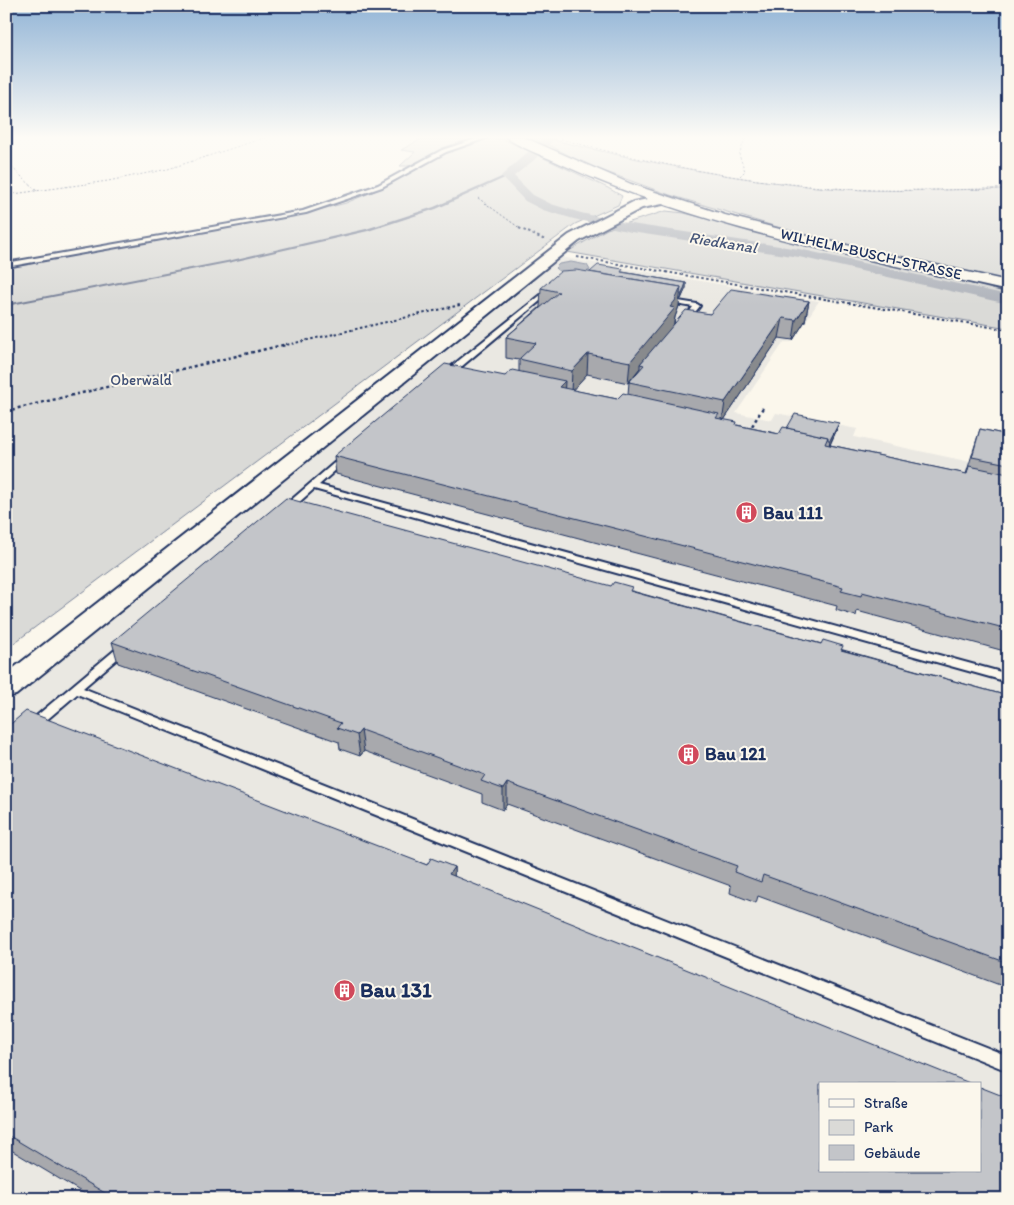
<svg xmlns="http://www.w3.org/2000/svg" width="1014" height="1205" font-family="Itim,sans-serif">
<rect width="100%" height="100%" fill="#fbf7ec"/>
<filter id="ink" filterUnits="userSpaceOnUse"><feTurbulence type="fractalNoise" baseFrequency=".02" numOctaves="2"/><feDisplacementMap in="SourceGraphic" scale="10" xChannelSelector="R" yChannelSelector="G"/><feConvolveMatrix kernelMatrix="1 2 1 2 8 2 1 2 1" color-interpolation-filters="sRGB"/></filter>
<g filter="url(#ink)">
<path fill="#eae8e2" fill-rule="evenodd" d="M560 257 819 301 792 342H784L736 413 772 420 776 413 857 429 854 437 1008 470V1199H6V705ZM820 1084H980V1171H820Z"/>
<g fill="#dadad7" stroke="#7a849a">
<polygon points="427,136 480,136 447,148 408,166 400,166 415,152 401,150"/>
<path d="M538 136C633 160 728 179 826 188 886 193 947 189 1008 189V281L794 232 670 195 587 165 551 146 531 138Z"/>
<polygon points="488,139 503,139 608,188 622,196 618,205 575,224 6,649 6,267 290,217 346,203 386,186 450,151"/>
<polygon points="666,211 684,213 1008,293 1008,328 567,252 607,229"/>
</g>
<path fill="#afb3bb" stroke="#747e96" d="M571 262 587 265 590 270C583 275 561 275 555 268L559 264Z"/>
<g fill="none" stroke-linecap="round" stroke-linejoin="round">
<polygon fill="#747e96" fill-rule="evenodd" points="506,175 509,176 436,209 368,231 232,262 6,306 6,304 232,260 366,229 434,207"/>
<polygon fill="#afb3bb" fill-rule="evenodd" points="546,136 557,136 534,160 514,176 533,195 551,204 581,213 631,224 799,249 1008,295 1008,304 799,257 631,232 574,219 543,210 525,201 501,176"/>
<defs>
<g id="service">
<polygon points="485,136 492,136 446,152 382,187 306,213 6,267 6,263 303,211 378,185 442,150"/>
<polygon points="547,290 552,291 449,377 443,377 443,373"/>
<polygon points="666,299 697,304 700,306 687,322 685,323 682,321 693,307 664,302 663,301"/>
<polygon points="341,457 344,457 348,459 319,485 1008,674 1008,682 314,489 288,512 282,512 281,510 282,508"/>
<polygon points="126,643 130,644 131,646 130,648 83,688 1008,1056 1008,1071 77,694 36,729 28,729 26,726 28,723 122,644"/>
</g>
<polygon id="tertiary" points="663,196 668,197 669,200 668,203 642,208 579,241 16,695 6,697 6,674 569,235 633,202"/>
<path id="secondary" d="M505 136H521L631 184 725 215 815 238 1008 281V291C856 256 701 229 559 163 547 157 513 145 505 136Z"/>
</defs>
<use href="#service" stroke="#1b2f5e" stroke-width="4"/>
<use href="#tertiary" stroke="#1b2f5e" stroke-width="4"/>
<use href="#secondary" stroke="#1b2f5e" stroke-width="3"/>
<g stroke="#1b2f5e" stroke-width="1" stroke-dasharray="2 2" stroke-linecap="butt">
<path d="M561 139C655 165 751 183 849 189 902 192 955 189 1008 189"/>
<polyline points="6,162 37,191"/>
<polyline points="740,176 745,171 739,155 746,136"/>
<polyline points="6,195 108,181 168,169 270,136"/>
<polyline points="478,198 521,229"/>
</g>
<g stroke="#1b2f5e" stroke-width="2" stroke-dasharray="2.5 2.5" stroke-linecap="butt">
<polyline points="519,228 545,240"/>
<polyline points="577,257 1008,330"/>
<polyline points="282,346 460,305"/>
</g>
<g stroke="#1b2f5e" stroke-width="2.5" stroke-dasharray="3 3" stroke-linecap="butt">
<polyline points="6,411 287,344"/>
<polyline points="749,431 764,406"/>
</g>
<use href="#service" fill="#fbf7ec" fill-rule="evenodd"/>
<use href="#tertiary" fill="#fbf7ec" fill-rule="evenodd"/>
<use href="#secondary" fill="#fbf7ec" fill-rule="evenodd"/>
</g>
<g fill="#a8a9ad" stroke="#1b2f5e" fill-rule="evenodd">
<path d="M590 272H623L686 283V288L681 299H679V306L675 317 674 324 710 314 809 301 805 321 793 340 779 338 724 420 737 425 779 434 787 428 837 429 830 445 966 474 980 429 1008 435V652L857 611 856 616 836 610 837 606 336 474 334 456 505 376 519 372V360L506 358V337L540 307 541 288ZM640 368 629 382 628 394 617 399 572 390 587 374 628 383Z"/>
<polygon points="632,591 1008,696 1008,988 758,896 756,903 730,893 731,886 507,804 503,810 482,802 482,794 364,751 360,756 340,749 339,742 118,663 112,642"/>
<polygon points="6,728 427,865 454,867 454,876 1008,1199 93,1199 6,1147"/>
</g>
<g fill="#888a8d" stroke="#1b2f5e">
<polygon points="686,283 686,288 681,299 682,294"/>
<polygon points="681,287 679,306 675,317 673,328 640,364 640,368 628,383 630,362 670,307"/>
<polygon points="809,301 805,321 793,340 796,320"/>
<polygon points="783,318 779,338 722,423 725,402"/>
<polygon points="588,354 587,374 571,392 572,371"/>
<polygon points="565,381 564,398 559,387"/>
<polygon points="839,423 837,429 829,446 830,440"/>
<polygon points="361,730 364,751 360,756 357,735"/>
<polygon points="507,783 507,804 503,810 503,789"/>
<polygon points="454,867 455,888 449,874"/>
</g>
<g fill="#c3c5c9" stroke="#1b2f5e">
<polygon points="598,265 623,269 621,272 686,283 682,294 680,294 681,287 590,272"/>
<polygon points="576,270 681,287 675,301 670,307 675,308 630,362 588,354 572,371 519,359 536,343 506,337 559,292 541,288 561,271"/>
<polygon points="731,289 809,301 796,320 783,318 725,402 629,382 644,365 640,364 686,310 710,314"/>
<polygon points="445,364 505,376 512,370 565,381 559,387 617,399 623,393 719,414 716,418 737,422 736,425 779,434 783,427 828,437 825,444 967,474 969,466 1008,474 1008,629 862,592 861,596 841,591 843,587 334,456"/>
<polygon points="795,414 839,423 830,440 828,440 828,437 787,428"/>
<polygon points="980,429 1008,435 1008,464 972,457"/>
<polygon points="286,498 611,586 614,582 632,587 630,591 821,644 823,640 843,646 841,650 1008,696 1008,963 763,875 761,882 734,872 737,866 507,783 503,789 481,781 485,775 361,730 357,735 337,728 341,723 112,642"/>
<polygon points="26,711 427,865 431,858 454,867 449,874 972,1084 820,1084 820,1171 980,1171 980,1087 1008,1098 1008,1199 115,1199 6,1134 6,728"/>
</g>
</g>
<linearGradient id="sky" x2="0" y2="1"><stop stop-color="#91b4d6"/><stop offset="0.45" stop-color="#fdfbf6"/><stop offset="1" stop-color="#fdfbf6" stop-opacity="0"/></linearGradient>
<rect width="1014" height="305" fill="url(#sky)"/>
<defs>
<symbol id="building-disc" viewBox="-11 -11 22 22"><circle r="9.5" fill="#d1495b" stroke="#fbf7ec"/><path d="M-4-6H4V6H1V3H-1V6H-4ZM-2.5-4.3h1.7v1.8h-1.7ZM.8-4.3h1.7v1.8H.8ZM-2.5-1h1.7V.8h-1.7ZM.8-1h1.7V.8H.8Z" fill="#fff"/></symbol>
</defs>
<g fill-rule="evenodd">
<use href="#building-disc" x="734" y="500" width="25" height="25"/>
<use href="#building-disc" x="676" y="742" width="25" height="25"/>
<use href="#building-disc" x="332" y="978" width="25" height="25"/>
</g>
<g text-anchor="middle" stroke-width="4" stroke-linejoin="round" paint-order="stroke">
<g font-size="15" fill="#1b2f5e" stroke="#fbf7ec">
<text transform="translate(871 254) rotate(13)" y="5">WILHELM-BUSCH-STRASSE</text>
</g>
<g font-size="15" fill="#415176" stroke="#fbf7ec">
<text x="141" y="385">Oberwald</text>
</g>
<g font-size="16" font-style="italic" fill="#47577a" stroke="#fbf7ec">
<text transform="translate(723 242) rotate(9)" y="6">Riedkanal</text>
</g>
<g font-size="18" font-weight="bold" fill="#1b2f5e" stroke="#fbf7ec" text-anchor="start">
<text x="763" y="519">Bau 111</text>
<text x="705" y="760">Bau 121</text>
</g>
<g font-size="21" font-weight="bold" fill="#1b2f5e" stroke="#fbf7ec" text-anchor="start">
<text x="360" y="997">Bau 131</text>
</g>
</g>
<rect width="1014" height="1205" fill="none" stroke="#fbf7ec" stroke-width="25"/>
<rect x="12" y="12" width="989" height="1180" fill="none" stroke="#1b2f5e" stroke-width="2" filter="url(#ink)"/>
<rect x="819" y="1082" width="162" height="90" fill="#fbf7ec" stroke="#a1a7b3"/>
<rect x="829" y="1099" width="25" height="8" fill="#fbf7ec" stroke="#a1a7b3"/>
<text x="864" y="1108" font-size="15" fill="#1b2f5e">Straße</text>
<rect x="829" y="1120" width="25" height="15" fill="#dadad7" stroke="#a1a7b3"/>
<text x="864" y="1132" font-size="15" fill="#1b2f5e">Park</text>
<rect x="829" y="1145" width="25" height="15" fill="#c3c5c9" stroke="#a1a7b3"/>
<text x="864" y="1158" font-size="15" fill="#1b2f5e">Gebäude</text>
</svg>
